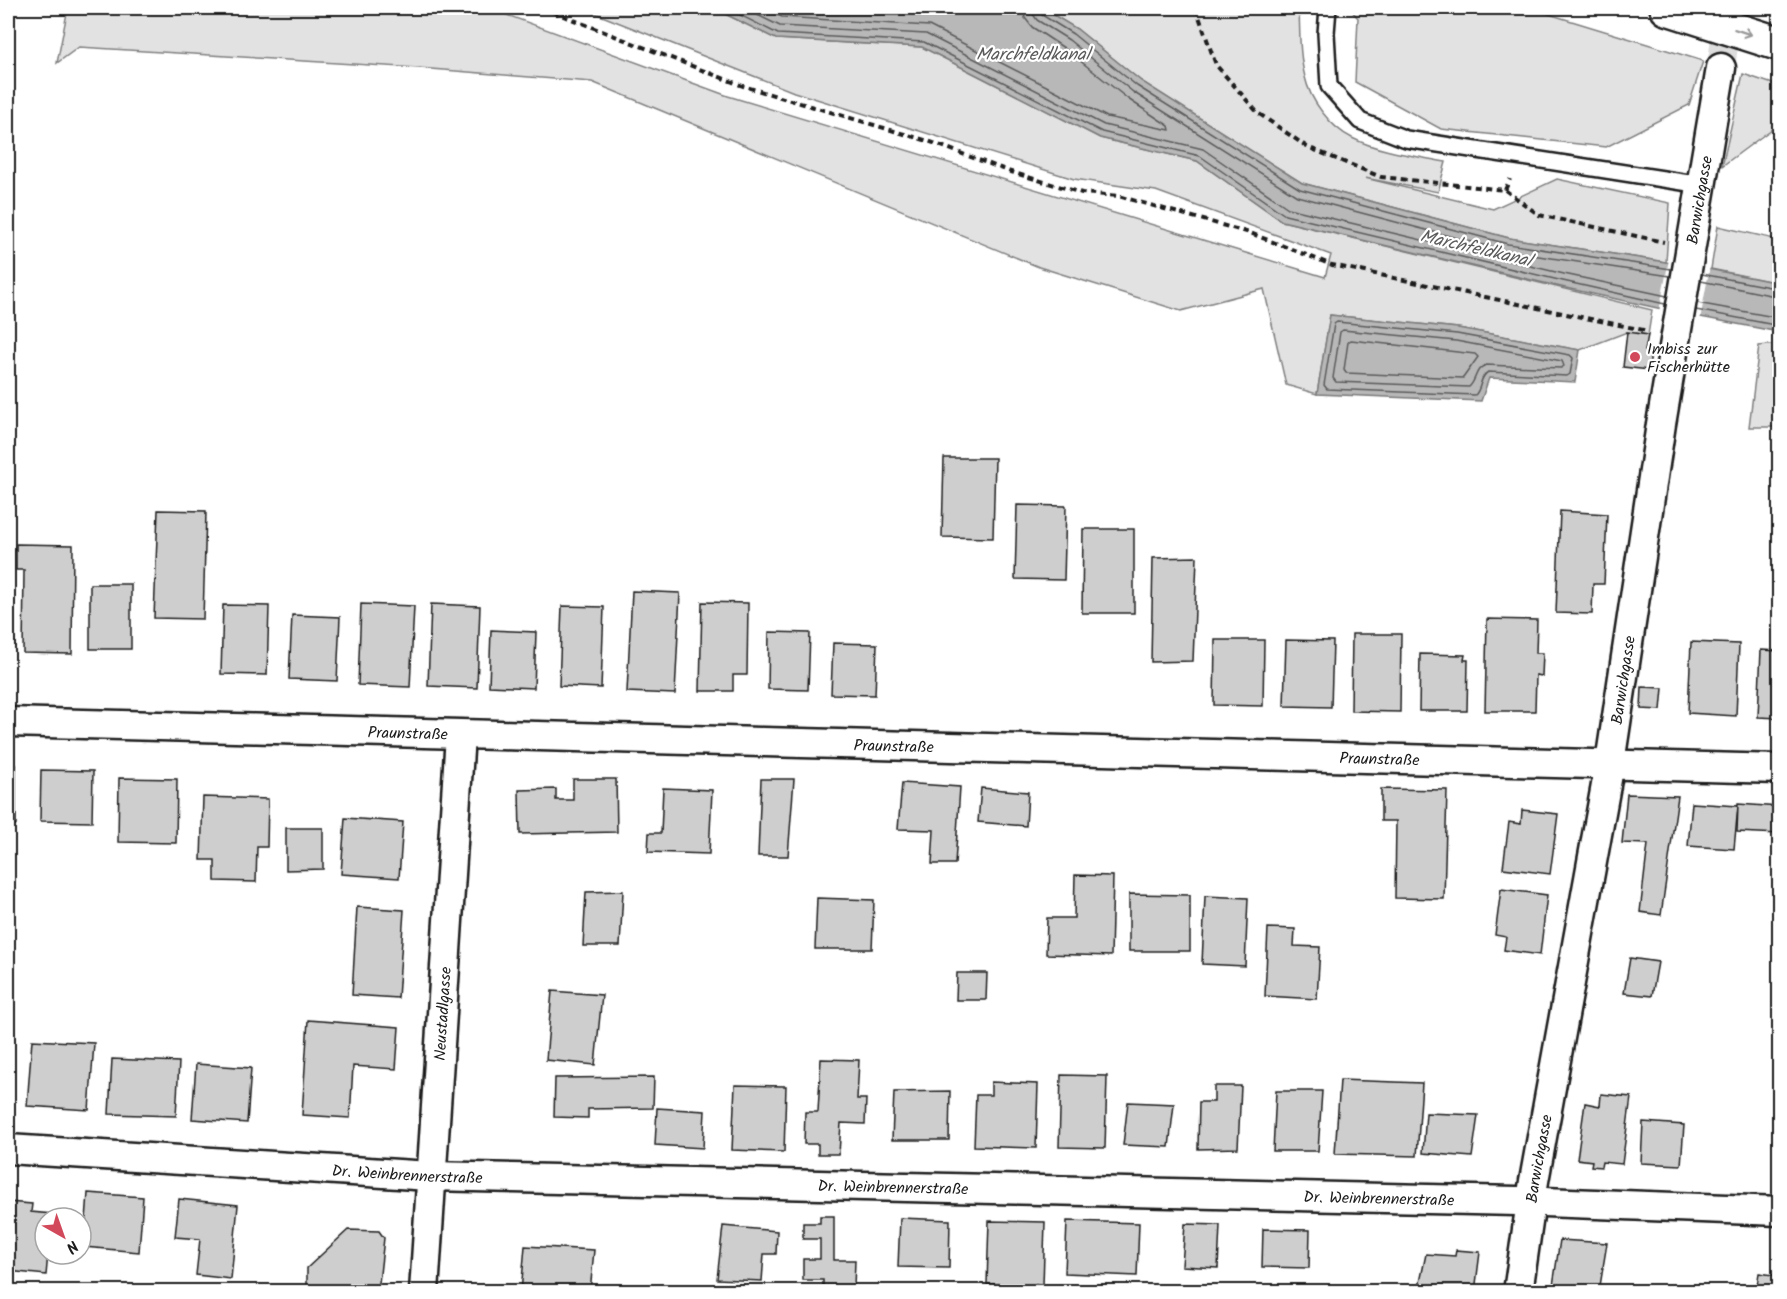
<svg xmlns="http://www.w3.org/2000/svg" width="1787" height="1299" font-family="Kalam,sans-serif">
<rect width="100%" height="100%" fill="#fff"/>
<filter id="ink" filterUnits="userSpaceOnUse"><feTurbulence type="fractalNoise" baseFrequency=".0167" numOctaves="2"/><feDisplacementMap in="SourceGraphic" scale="12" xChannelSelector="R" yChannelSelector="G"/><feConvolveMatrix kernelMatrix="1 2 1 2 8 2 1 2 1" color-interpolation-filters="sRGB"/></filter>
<g filter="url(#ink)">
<g fill="#e2e2e2" stroke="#7f7f7f" stroke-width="1.5">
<polygon points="68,8 488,8 728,96 1325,277 1331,255 1156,191 1074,179 794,92 582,8 713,8 776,39 922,47 1100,138 1197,161 1282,221 1652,310 1648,335 1627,332 1580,350 1458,328 1330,315 1317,394 1286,385 1264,289 1181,311 1039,267 592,82 419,68 79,47 57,63"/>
<path d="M1042 8H1299C1300 31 1299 54 1305 77 1310 100 1330 127 1352 138 1380 152 1415 156 1446 162L1438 192 1365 178 1493 209 1557 179 1670 203 1666 262 1509 238 1302 183 1141 81 1077 29Z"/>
<polygon points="1351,8 1529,8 1703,61 1689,105 1606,147 1441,129 1355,82 1358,18 1350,9"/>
<polygon points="1743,74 1779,86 1779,127 1776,126 1722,166"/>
<polygon points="1718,226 1779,240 1779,283 1711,269"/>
<polygon points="1779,344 1779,427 1749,427 1759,346"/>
</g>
<g fill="#b8b8b8" stroke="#7a7a7a" stroke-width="1.5">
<polygon points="713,8 1042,8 1077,29 1141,81 1302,183 1509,238 1698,267 1779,283 1779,332 1685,314 1561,287 1282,221 1197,161 1100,138 922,47 776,39"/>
<polygon points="1330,315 1458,328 1580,350 1575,382 1489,378 1481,401 1317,394"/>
</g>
<polygon fill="#fff" points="1669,259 1710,266 1700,320 1659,312"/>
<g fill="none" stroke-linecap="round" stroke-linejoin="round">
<g stroke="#5a5a5a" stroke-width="1.5">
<polyline points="726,8 778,34 924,42 1102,132 1200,156 1285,215 1563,281 1665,304"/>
<polyline points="743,8 780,26 926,34 1104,125 1203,149 1288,208 1564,274 1667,296"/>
<polyline points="763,8 782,17 929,26 1107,117 1170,130 1169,126 1128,99 1064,48 1032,27 1025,18 1023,8"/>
<polyline points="1032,8 1033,14 1037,20 1069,40 1133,92 1297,196 1506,251 1670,276"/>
<polyline points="1040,8 1042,15 1073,34 1137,86 1300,189 1508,244 1671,269"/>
<polyline points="1702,274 1780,289"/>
<polyline points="1701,281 1780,297"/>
<polyline points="1697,303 1780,318"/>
<polyline points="1696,310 1780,326"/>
<path d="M1337 322 1457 334 1570 355 1573 358 1570 374 1567 376 1488 372C1479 377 1482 389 1475 395L1327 389 1324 385 1334 324Z"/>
<path d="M1343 330 1456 341 1562 361 1564 366 1561 368 1486 365C1474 369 1477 380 1469 387L1336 382 1333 378 1340 332Z"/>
<polygon points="1351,340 1475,354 1478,357 1463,378 1346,373 1344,370 1348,342"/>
</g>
</g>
<g fill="#cecece" stroke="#1c1c1c" stroke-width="1.5">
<polygon points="1627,332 1648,335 1645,351 1651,351 1649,370 1623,367"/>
<polygon points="944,458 995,458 993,538 942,537"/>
<polygon points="1017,505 1066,506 1064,580 1015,579"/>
<polygon points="158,510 206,511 203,619 154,618"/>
<polygon points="1560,511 1607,514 1604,584 1593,584 1592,614 1556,613"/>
<polygon points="1083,529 1134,529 1134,613 1082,613"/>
<polygon points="16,544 73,545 72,654 23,653 24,570 16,570"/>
<polygon points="1197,557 1193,661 1151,662 1153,558"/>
<rect x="90" y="584" width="41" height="65"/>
<polygon points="632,591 680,593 675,694 627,692"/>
<polygon points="702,602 748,603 747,675 733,675 733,691 700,691"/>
<polygon points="361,604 414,606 410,687 358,685"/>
<polygon points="431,604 480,606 477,688 428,686"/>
<polygon points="223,605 269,606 267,675 221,674"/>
<polygon points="562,606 604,607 601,688 559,686"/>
<polygon points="292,615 340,617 337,681 289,679"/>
<polygon points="1487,619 1537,620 1536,653 1543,653 1542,676 1536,675 1535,711 1485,711"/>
<polygon points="491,630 536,632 534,688 489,686"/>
<polygon points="769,632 810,633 808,690 768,689"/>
<polygon points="1352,634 1401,634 1400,712 1351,711"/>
<polygon points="1215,640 1264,640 1263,706 1214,705"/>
<polygon points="1286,640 1333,641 1331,707 1284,706"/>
<polygon points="1691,642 1739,644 1736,716 1688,713"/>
<polygon points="833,643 877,644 875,695 831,694"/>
<polygon points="1761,650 1780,651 1780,718 1758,717"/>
<polygon points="1420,654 1465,655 1464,660 1468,660 1467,711 1419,711"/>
<polygon points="1642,687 1663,688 1661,710 1641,709"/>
<rect x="8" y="765" width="8" height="60"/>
<polygon points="41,770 93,771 92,822 40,821"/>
<polygon points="119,778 177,779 176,843 118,842"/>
<polygon points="573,779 616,779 617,832 520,834 519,790 556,789 556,800 573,800"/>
<polygon points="761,779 794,779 788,856 758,856"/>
<polygon points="902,783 960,787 955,864 932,864 934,830 898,829"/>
<polygon points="663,788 712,790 709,854 648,852 649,833 661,833"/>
<polygon points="981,788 1028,792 1026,826 978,822"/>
<polygon points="1381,789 1447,790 1444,899 1395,898 1396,821 1381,821"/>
<polygon points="1627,794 1678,796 1661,915 1640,912 1648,844 1622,843"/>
<polygon points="203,797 268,799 267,847 257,847 256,882 215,881 215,860 201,860"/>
<polygon points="1692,803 1738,806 1734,849 1688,846"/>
<polygon points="1738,804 1780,807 1780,834 1737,832"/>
<polygon points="1522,810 1558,814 1550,874 1503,868 1509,822 1521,824"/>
<polygon points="345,818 403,822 399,878 341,874"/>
<polygon points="286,828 323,828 323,869 286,870"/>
<polygon points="1075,875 1113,876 1111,956 1046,954 1047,918 1074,918"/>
<polygon points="1501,889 1547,895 1540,955 1504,950 1506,937 1495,935"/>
<polygon points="623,891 620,946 583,946 586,892"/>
<polygon points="1129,894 1190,895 1190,951 1129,951"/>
<polygon points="1205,896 1248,898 1245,966 1202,964"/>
<polygon points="817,898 874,900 872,949 815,949"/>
<polygon points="357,907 404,910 398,998 352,995"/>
<polygon points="1268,928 1295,929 1294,946 1320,947 1317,999 1265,996"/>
<polygon points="1630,958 1658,962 1652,996 1624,993"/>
<polygon points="957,973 987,973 986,1000 956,1000"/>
<polygon points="552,991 602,995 595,1065 546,1060"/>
<polygon points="308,1020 399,1027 396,1069 353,1066 350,1118 302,1115"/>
<polygon points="32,1040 94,1043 89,1110 27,1106"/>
<polygon points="112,1059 179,1062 176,1116 109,1114"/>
<polygon points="821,1059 859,1060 857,1099 866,1099 865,1124 841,1123 839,1154 818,1154 818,1144 804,1144 805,1112 818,1112"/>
<polygon points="196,1064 251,1068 247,1123 192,1119"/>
<polygon points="1061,1075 1107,1076 1105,1148 1059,1147"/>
<polygon points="654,1077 653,1108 588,1109 588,1118 554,1117 555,1078"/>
<polygon points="1340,1080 1422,1083 1417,1156 1335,1154"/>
<polygon points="991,1082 1038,1084 1036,1148 974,1146 976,1095 991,1095"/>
<polygon points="735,1085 786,1086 784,1152 732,1150"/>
<polygon points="1214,1086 1241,1086 1238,1148 1198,1149 1199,1102 1214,1102"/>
<polygon points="950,1091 949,1140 892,1140 894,1092"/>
<polygon points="1276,1091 1322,1091 1318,1151 1273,1151"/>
<polygon points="1601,1094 1631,1097 1622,1164 1602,1162 1601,1167 1591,1166 1592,1161 1577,1159 1585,1103 1600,1106"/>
<polygon points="1128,1102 1174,1104 1169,1147 1123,1145"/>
<polygon points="657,1108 705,1111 703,1148 655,1145"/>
<polygon points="1426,1113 1478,1115 1472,1157 1423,1153"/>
<polygon points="1643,1122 1684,1125 1681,1165 1641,1163"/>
<polygon points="88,1193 143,1197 139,1252 84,1247"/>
<polygon points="179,1199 238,1205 231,1279 196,1275 200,1239 175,1237"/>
<polygon points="8,1202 32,1204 31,1212 52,1214 51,1218 45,1218 45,1254 48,1254 46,1275 8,1271"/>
<polygon points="820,1216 834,1216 834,1260 855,1260 854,1287 823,1286 823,1280 803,1280 803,1259 820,1259 820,1239 803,1239 803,1223 820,1223"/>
<polygon points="900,1218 950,1220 949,1268 898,1267"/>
<polygon points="989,1221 1045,1222 1043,1285 987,1284"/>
<polygon points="1067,1221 1139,1223 1137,1276 1065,1273"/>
<polygon points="1185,1224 1220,1225 1218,1268 1182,1266"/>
<polygon points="723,1226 777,1231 776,1254 764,1254 762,1281 717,1279"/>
<polygon points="1263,1229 1310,1230 1309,1268 1262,1267"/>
<polygon points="348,1230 379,1231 384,1238 378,1292 307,1292 307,1268"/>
<polygon points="1560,1240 1607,1243 1599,1292 1552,1292"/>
<polygon points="525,1246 594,1250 590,1292 521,1292"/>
<polygon points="1456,1250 1480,1252 1475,1292 1418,1292 1426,1254 1455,1256"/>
<polygon points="1759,1273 1780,1276 1780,1292 1756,1292"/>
</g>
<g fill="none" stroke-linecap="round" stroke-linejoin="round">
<polyline stroke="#ddd" stroke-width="28" stroke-dasharray="28 14" stroke-linecap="butt" points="1721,68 1729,8"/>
<defs>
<polyline id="lane" points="1328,8 1326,33 1329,86 1360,121 1406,139 1702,185"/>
<g id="street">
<path id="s1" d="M8 722 1780 769"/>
<path id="s2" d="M8 1149 430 1176 1517 1201 1780 1211"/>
<path id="s3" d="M424 1292 460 735"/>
<path id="s4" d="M1518 1292 1534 1181 1610 763 1661 424 1721 68"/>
</g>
<polyline id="highway" points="1667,8 1780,44"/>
</defs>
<use href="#lane" stroke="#1c1c1c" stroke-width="20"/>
<use href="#street" stroke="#1c1c1c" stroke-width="33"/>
<use href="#highway" stroke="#1c1c1c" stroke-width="38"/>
<g stroke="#1c1c1c" stroke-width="4" stroke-dasharray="6 4.5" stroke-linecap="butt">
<polyline points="543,8 743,86 928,141 1011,172 1082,193 1118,196 1250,233 1332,265 1648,331"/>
<polyline points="1196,8 1216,65 1258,113 1307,147 1381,177 1505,190 1510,179"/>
<polyline points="1505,190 1539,215 1664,242"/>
</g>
<use href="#lane" stroke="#fff" stroke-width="15"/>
<use href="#street" stroke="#fff" stroke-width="28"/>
<use href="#highway" stroke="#fff" stroke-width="33"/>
</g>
<defs><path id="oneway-shaft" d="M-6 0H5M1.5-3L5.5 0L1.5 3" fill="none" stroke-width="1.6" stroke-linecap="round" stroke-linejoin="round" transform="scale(1.5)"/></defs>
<use stroke="#999" href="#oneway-shaft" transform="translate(1743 32) rotate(18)"/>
</g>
<circle fill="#d1495b" stroke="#fff" stroke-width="2" cx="1635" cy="357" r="6"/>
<g text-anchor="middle" stroke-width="4.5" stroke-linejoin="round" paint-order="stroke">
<g font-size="16" fill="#1c1c1c" stroke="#fff">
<text dy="6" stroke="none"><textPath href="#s4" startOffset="1107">Barwichgasse</textPath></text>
<text dy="6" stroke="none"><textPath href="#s4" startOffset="621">Barwichgasse</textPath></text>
<text dy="6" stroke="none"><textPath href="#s1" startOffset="400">Praunstraße</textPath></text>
<text dy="6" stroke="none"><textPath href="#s1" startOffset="886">Praunstraße</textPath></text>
<text dy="6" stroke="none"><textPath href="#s1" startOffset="1372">Praunstraße</textPath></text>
<text dy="6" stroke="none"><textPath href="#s3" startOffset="279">Neustadlgasse</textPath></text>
<text dy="6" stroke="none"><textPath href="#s4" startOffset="135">Barwichgasse</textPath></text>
<text dy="6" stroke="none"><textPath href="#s2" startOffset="400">Dr. Weinbrennerstraße</textPath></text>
<text dy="6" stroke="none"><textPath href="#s2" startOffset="886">Dr. Weinbrennerstraße</textPath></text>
<text dy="6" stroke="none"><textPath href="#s2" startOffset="1372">Dr. Weinbrennerstraße</textPath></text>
</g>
<g font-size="16" fill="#1c1c1c" stroke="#fff" text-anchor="start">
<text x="1647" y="354">Imbiss zur<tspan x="1647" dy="18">Fischerhütte</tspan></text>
</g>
<g font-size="18" font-style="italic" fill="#5a5a5a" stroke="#fff">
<text x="1033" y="60">Marchfeldkanal</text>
<text transform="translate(1476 248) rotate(13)" y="6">Marchfeldkanal</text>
</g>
</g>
<rect width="1787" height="1299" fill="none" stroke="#fff" stroke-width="30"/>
<rect x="15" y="15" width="1757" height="1269" fill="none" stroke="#1c1c1c" stroke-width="2" filter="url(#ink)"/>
<g transform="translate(63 1236) rotate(140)"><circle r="28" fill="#ffffff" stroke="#a4a4a4" stroke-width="1.5"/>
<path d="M0-4.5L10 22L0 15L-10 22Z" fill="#d1495b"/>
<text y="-9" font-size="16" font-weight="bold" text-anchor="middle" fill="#1c1c1c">N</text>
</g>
</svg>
